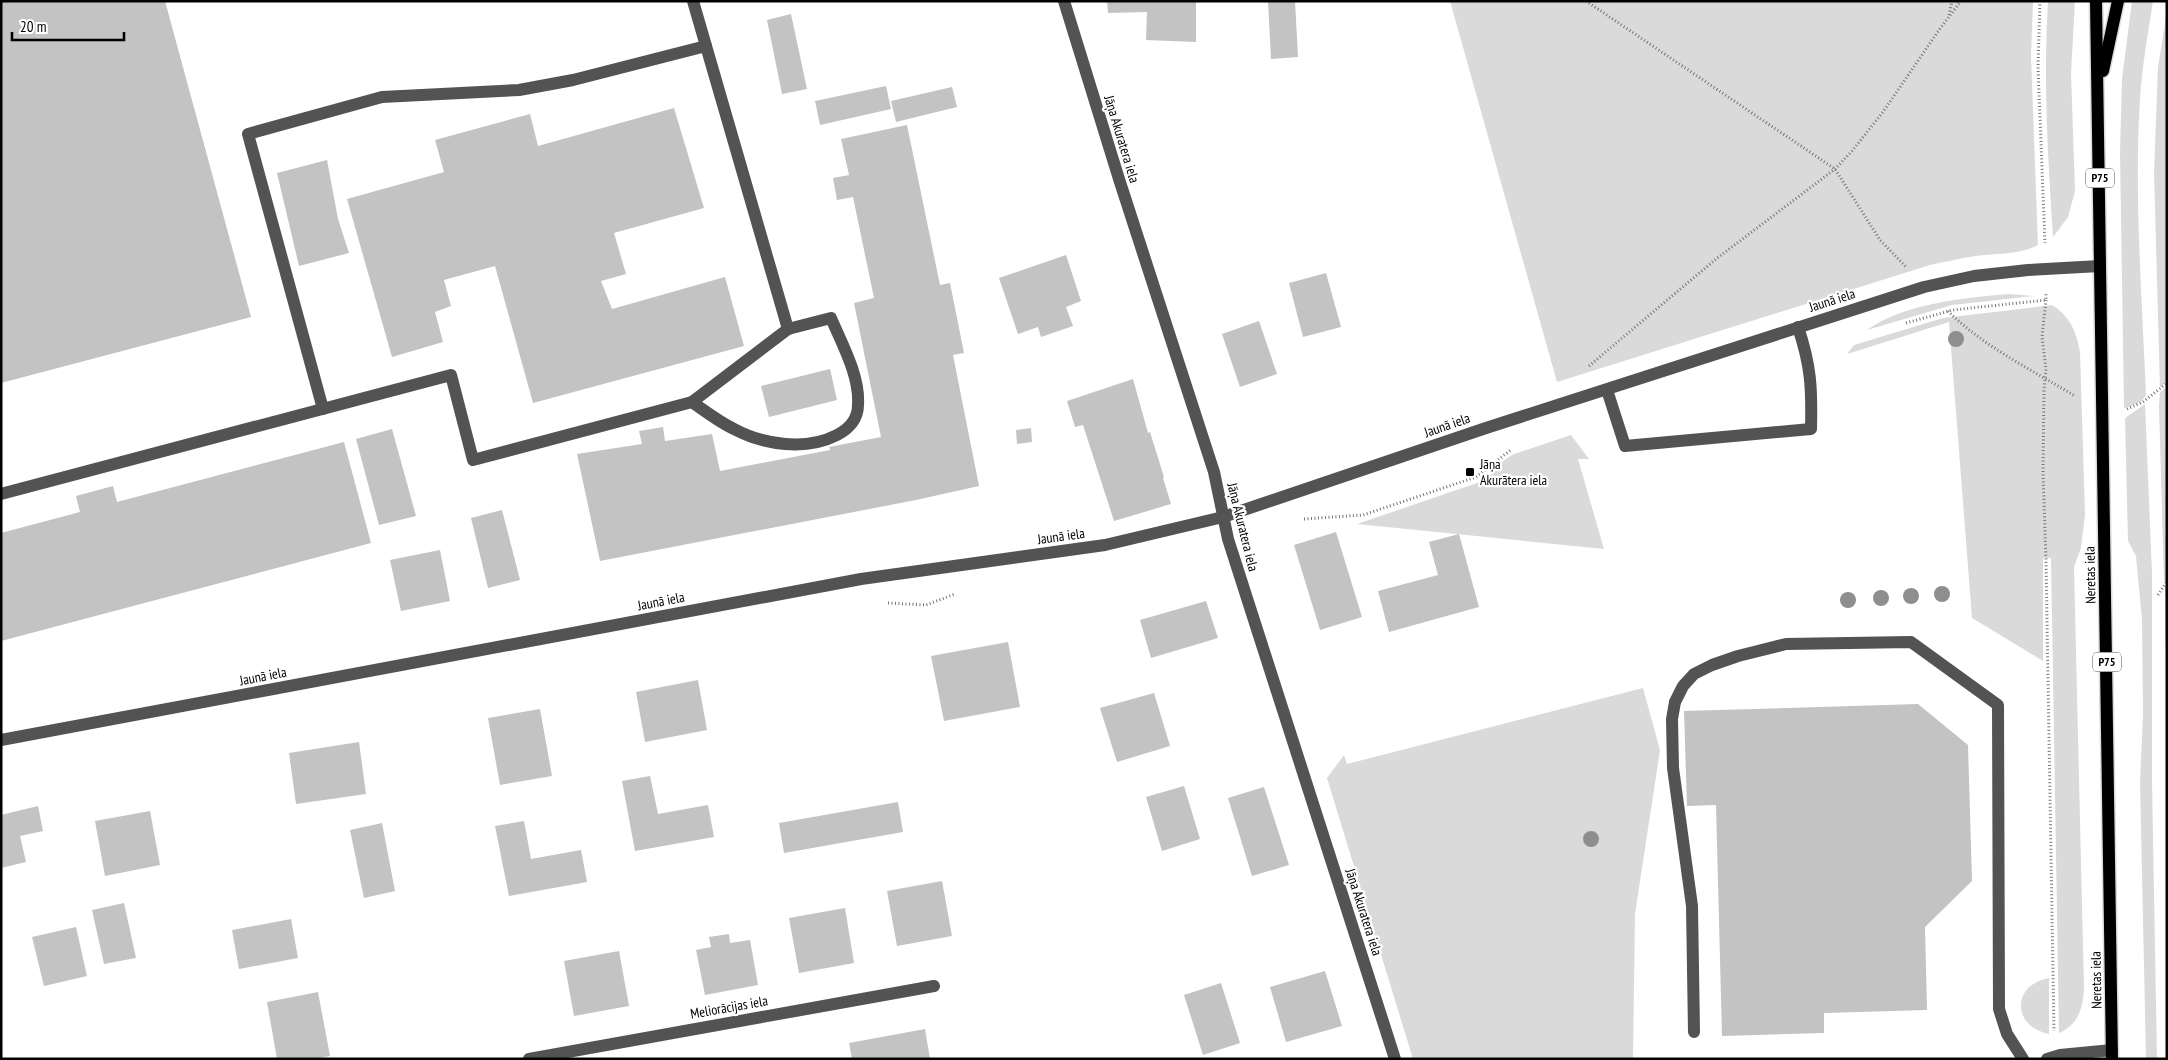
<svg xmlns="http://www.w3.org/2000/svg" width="2168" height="1060" font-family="'PT Sans Narrow',sans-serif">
<rect width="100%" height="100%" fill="#fff"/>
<g fill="#dadada">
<path d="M1450 1H2033L2031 56 2038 245C2019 255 1998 253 1976 256 1961 258 1945 262 1930 265L1557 382Z"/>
<path d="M2048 1H2075L2071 73 2075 191 2068 217 2053 237C2048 158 2043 80 2048 1Z"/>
<path d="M2132 1H2153C2148 34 2142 66 2140 99 2134 195 2142 298 2146 395 2142 403 2132 406 2124 408L2120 152 2122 79Z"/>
<polygon points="2167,11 2167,380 2160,388 2154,172 2158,67"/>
<path d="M2009 294 2035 296 1952 305 1867 330C1905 303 1964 298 2009 294Z"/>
<path d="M2052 305C2070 316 2077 333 2080 352L2085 515 2081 548 2074 567 2084 989C2083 1008 2078 1025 2059 1033L2051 558H2043V661L1972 618 1949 322 1847 354 1854 345 1943 318Z"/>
<polygon points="2167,387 2167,578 2164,582 2159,406 2160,392"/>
<polygon points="2145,404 2152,574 2152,780 2157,1059 2146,1059 2140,782 2143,715 2142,620 2136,556 2128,541 2125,418"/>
<polygon points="1571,435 1589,459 1578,459 1604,549 1357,524 1477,483 1507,458 1514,454"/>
<polygon points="2167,584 2167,756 2165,587"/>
<polygon points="1643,688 1660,750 1635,914 1633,1059 1413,1059 1327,778 1344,755 1347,764"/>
<path d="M2049 978V1034C2012 1027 2011 985 2049 978Z"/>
</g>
<g fill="#c3c3c3">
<polygon points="1,1 165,1 251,317 1,383"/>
<polygon points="1107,1 1196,1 1196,42 1146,40 1147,12 1108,13"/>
<polygon points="1268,1 1295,1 1298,57 1271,59"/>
<polygon points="791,14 807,89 782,94 767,20"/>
<polygon points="886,86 891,109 820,125 815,101"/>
<polygon points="952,87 957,107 896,122 891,101"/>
<polygon points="674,108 704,208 614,233 626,274 601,281 612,309 725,277 744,346 533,403 495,266 444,280 451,306 435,312 443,342 392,357 347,199 444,172 435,140 530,114 538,146"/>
<polygon points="907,125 940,285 950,283 964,353 953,355 979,486 916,500 600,561 577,454 642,444 639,431 663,427 665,441 712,434 720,471 830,450 829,447 881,437 854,303 874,298 853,197 837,200 833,178 849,175 841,139"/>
<polygon points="327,160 338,219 349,253 299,266 277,173"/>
<polygon points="1066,255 1081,301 1066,307 1073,326 1041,337 1038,327 1018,334 999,278"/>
<polygon points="1326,273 1341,327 1303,337 1289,283"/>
<polygon points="1259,321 1277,374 1240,387 1222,334"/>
<polygon points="830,369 837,400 769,417 761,386"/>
<polygon points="1133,379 1148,433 1150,432 1164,477 1163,478 1171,504 1114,521 1083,425 1075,427 1067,401"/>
<polygon points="1031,428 1032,442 1017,444 1016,430"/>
<polygon points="392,429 416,516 379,525 356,439"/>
<polygon points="344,442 371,543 1,641 1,533 80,512 76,496 113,486 117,502"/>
<polygon points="502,510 520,580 488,588 471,518"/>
<polygon points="1336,532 1362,617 1320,630 1294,545"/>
<polygon points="1459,534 1479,607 1389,632 1378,591 1438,575 1429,542"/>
<polygon points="440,550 450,601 401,611 390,560"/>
<polygon points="1206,601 1218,638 1151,658 1140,620"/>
<polygon points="1008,642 1020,707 944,721 931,656"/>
<polygon points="698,680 707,730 645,742 636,692"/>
<polygon points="1154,693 1170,746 1117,762 1100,708"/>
<polygon points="1918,704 1968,745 1972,881 1925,927 1927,1010 1824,1013 1824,1033 1722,1036 1716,805 1687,806 1684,711"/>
<polygon points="540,709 552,776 500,785 488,718"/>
<polygon points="359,742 366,794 296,804 289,753"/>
<polygon points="650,776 658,814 708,805 714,837 635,851 622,781"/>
<polygon points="1184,786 1200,839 1162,851 1146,797"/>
<polygon points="1264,787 1289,865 1252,876 1228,798"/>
<polygon points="898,802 903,832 784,853 779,823"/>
<polygon points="38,806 43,831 20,836 26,862 1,868 1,815"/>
<polygon points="150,811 160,865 105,876 95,821"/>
<polygon points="524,821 531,859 581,850 587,882 509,896 495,826"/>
<polygon points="382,823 395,891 364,898 350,830"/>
<polygon points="942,881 952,936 897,946 887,891"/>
<polygon points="124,903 136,958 104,964 92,910"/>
<polygon points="845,908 854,963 799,973 789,918"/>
<polygon points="291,919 298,958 239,969 232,930"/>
<polygon points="76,927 87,976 44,986 32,937"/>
<polygon points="729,934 730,943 750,940 758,985 705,995 696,950 711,947 709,937"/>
<polygon points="619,951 629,1006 574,1016 564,961"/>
<polygon points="1325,971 1342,1026 1286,1042 1270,987"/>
<polygon points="1221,983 1240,1043 1203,1055 1184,995"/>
<polygon points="318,992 330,1056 312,1059 277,1059 267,1002"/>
<polygon points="925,1029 930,1059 852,1059 849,1043"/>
</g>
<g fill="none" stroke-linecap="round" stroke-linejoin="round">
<defs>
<g id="major">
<polyline points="2096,1 2112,1059"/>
<polyline points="2103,71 2118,1"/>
</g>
</defs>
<use href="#major" stroke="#dbdbdb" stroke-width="15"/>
<g stroke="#757575" stroke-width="3" stroke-dasharray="1 2.5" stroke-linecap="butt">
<polyline points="1586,1 1835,169 1880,240 1906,267"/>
<polyline points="2040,1 2038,67 2045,243"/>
<polyline points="1949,15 1952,1"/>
<polyline points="2046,300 2042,337 2046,369 2044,389 2043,472 2046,561 2054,1031"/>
<path d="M1948 311C1984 347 2032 370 2075 396"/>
<polyline points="1906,323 1953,310 2046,300 2046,294"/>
<polyline points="1589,366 1716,259 1835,169 1852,151 1883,112 1939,30 1961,1"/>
<polyline points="2127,409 2143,402 2167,383"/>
<polyline points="1304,519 1363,515 1476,477 1512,449"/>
<polyline points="2158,595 2167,581"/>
<polyline points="888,603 926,605 955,594"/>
</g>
<g stroke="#535353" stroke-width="12">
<polyline points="1064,1 1119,179 1214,472 1228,539 1395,1059"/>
<path d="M1607 390 1625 446 1811 429C1812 388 1811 366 1798 327"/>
<path d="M692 402C705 411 719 422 734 429 764 445 806 451 837 435 849 429 858 419 858 405 860 376 842 344 831 318L788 329"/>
<polyline points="323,409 248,134 382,97 519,90 573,80 706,46"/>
<polyline points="1,494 451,375 473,460 692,402 788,329 693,1"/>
<polyline points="1,740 861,579 1105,545 1223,517 1486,428 1924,287 1974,276 2028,270 2100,266"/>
<polyline points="1694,1032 1692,906 1673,768 1672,719 1675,702 1683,686 1694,674 1712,665 1738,656 1786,644 1911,642 1998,705 1999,1009 2007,1034 2023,1059"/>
<polyline points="529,1059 934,986"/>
<polyline points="2047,1059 2060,1055 2112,1050"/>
</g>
<use href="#major" stroke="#000" stroke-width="12"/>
</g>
<g fill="#8e8e8e">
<circle cx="1956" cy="339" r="8"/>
<circle cx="1942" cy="594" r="8"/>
<circle cx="1911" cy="596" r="8"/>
<circle cx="1881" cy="598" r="8"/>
<circle cx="1848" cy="600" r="8"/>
<circle cx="1591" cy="839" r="8"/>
</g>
<rect fill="#000" stroke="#fff" stroke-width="2" x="1465" y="467" width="10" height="10" rx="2.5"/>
<g text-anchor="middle" stroke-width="4.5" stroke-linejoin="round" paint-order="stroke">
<g fill="#fff" stroke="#4c4c4c" stroke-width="1">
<rect x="2086" y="168.5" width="28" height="19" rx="4"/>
<rect x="2093" y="652.5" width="28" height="19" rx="4"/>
</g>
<g font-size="12" font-weight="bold" fill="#000">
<text x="2100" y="182">P75</text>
<text x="2107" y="666">P75</text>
</g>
<g font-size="14" fill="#000" stroke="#fff">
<text transform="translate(1122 139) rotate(73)" y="5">Jāņa Akuratera iela</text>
<text transform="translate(1832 300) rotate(-18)" y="5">Jaunā iela</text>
<text transform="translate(1447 425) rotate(-19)" y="5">Jaunā iela</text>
<text transform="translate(1243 527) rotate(76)" y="5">Jāņa Akuratera iela</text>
<text transform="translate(1061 536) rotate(-8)" y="5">Jaunā iela</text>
<text transform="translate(2090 575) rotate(-91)" y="5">Neretas iela</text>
<text transform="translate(661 601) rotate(-11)" y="5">Jaunā iela</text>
<text transform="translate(263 676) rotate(-11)" y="5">Jaunā iela</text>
<text transform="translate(1364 912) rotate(72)" y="5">Jāņa Akuratera iela</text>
<text transform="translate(2096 980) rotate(-91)" y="5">Neretas iela</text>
<text transform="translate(729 1007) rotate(-10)" y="5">Meliorācijas iela</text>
</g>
<g font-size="14" fill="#000" stroke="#fff" text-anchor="start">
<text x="1480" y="469">Jāņa<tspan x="1480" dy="16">Akurātera iela</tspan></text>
</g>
</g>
<rect width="2168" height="1060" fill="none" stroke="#000000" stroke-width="5"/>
<path d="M12 32v8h112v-8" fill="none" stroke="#000000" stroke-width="2.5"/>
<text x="20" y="32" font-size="15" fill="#000000" stroke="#ffffff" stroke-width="4" paint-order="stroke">20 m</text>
</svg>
